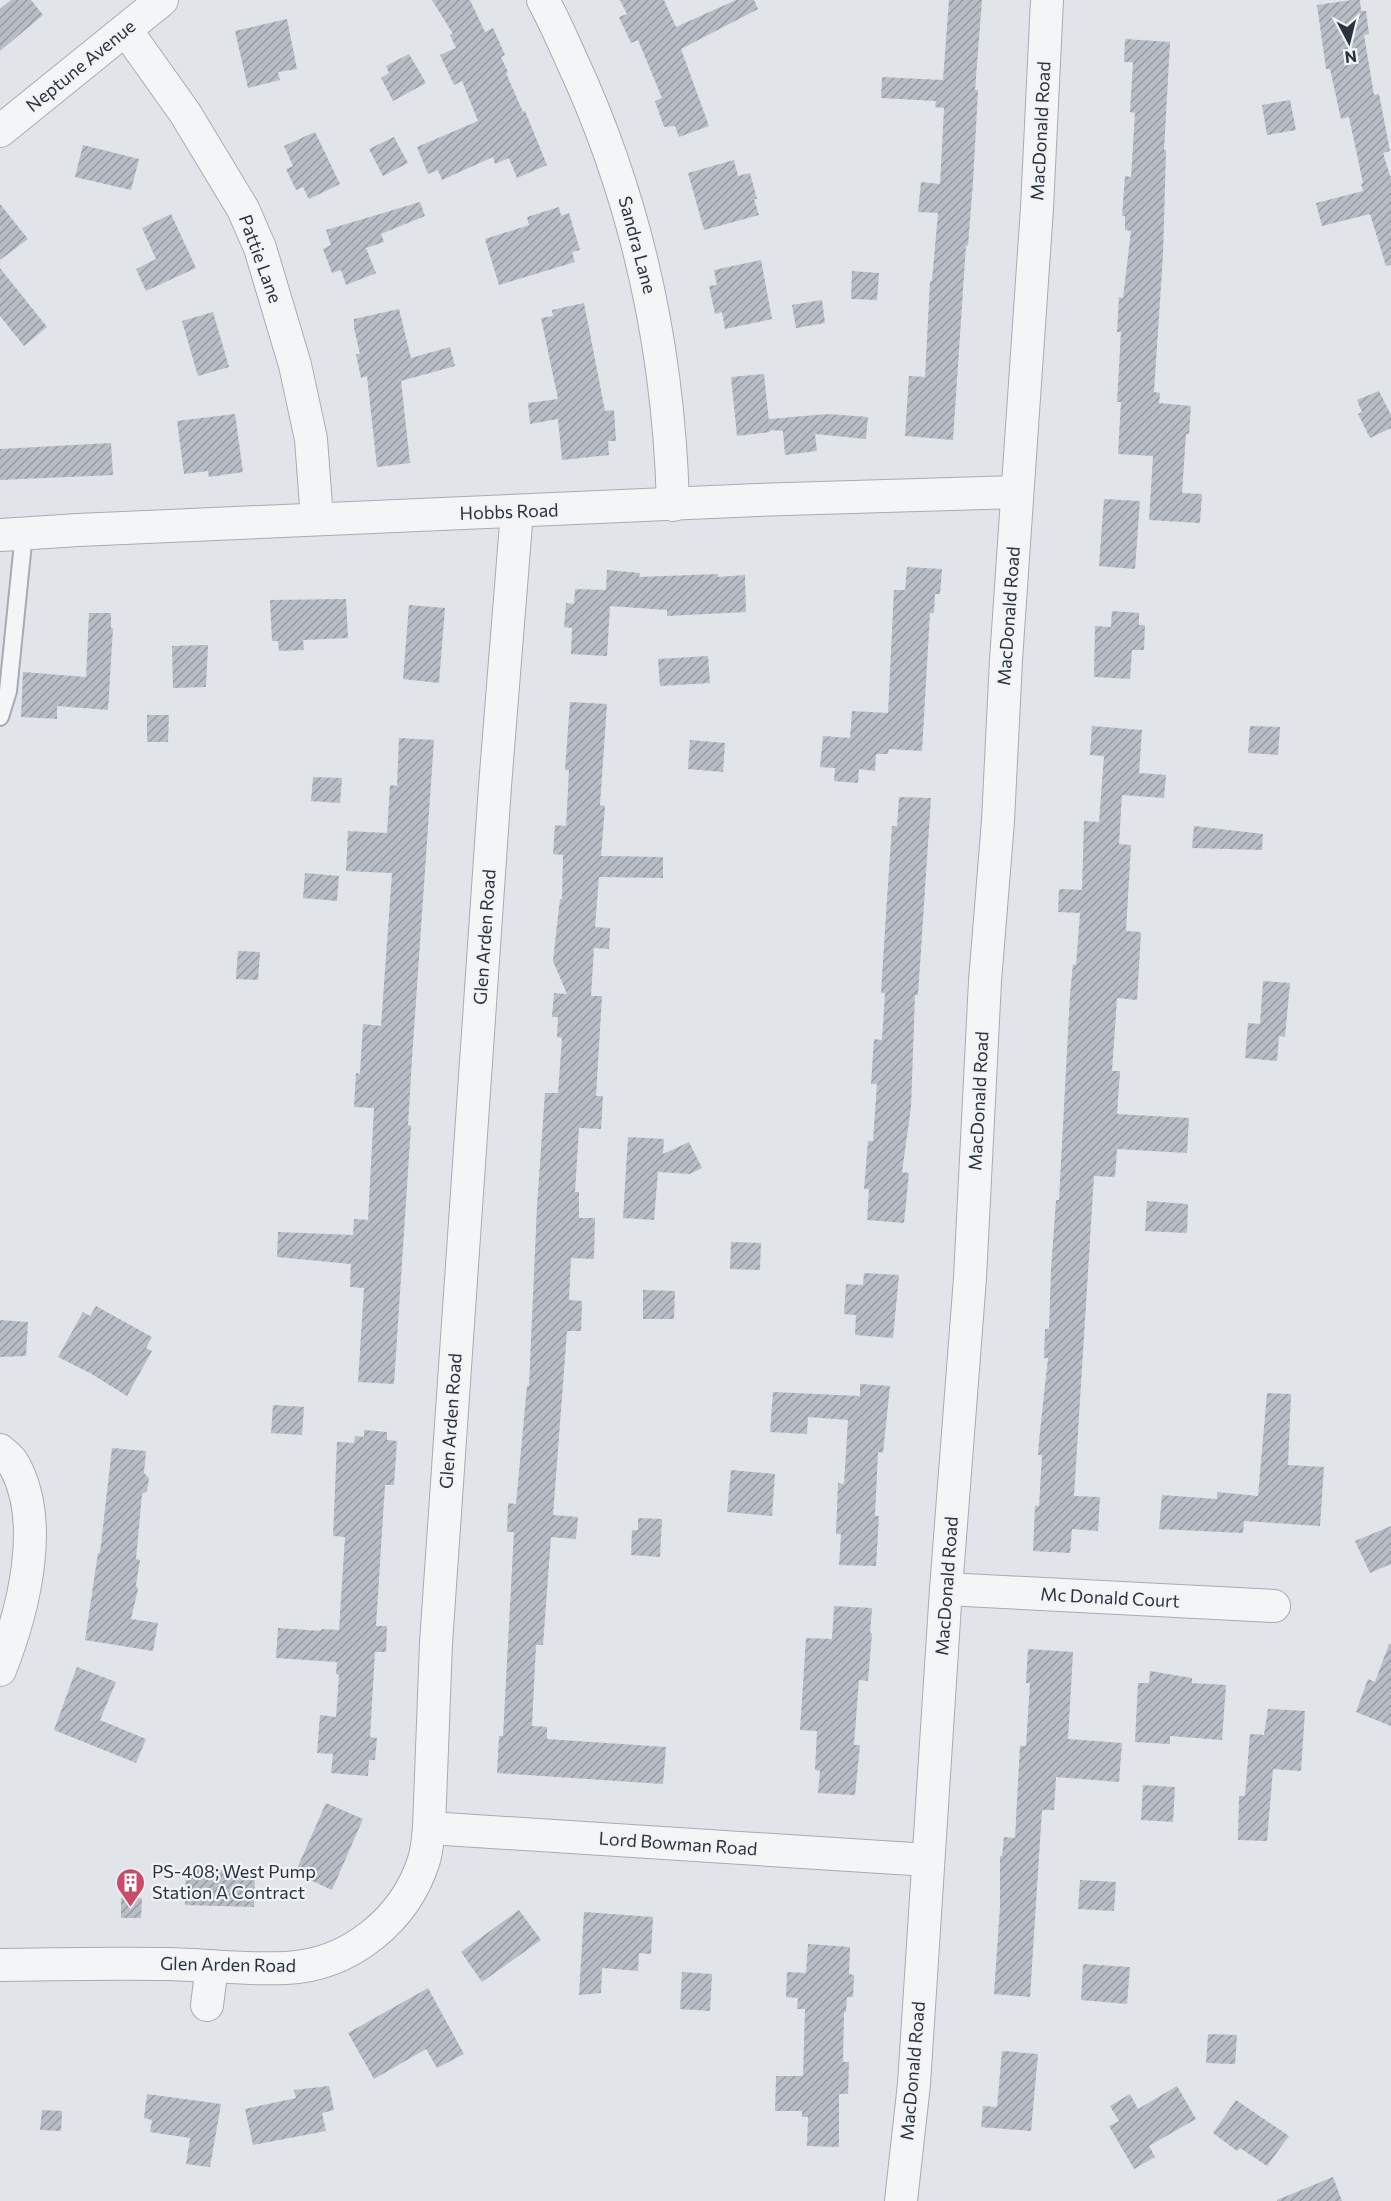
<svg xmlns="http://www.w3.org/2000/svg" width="1391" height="2201" font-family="Commissioner,sans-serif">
<defs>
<pattern id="building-hatch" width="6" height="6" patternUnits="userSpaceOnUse" patternTransform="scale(1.5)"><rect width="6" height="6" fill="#b8bec6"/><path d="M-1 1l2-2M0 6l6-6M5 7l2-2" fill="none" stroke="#969ba2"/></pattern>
</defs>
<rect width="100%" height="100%" fill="#e1e5e9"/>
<g fill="url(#building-hatch)">
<polygon points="11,0 31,0 43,15 0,51 0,9"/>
<polygon points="432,0 470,0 485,32 493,28 505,55 501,57 508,72 506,73 523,112 525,111 547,165 517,178 509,158 495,164 493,157 442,180 438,170 428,174 417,147 478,121 462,81 454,85 440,55 456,48 450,35 453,34"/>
<polygon points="620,0 664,0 676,27 736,0 754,0 758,9 681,49 709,126 679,137 675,126 664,127 655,101 662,98 638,40 631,43 619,17 627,14"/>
<polygon points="949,0 982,0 975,90 978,90 973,182 968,246 966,245 953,440 905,436 909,376 925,377 930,281 932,281 938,213 918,212 921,182 940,184 944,108 935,107 936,101 881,98 882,77 943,80"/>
<polygon points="1352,0 1360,0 1361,11 1366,11 1369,34 1364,35 1374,95 1379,94 1390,151 1383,153 1391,179 1391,265 1386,266 1370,214 1322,226 1316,203 1363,191 1361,184 1363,183 1349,117 1341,119 1330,69 1326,69 1317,5"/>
<polygon points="287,19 297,69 278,72 280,80 248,88 235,31"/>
<polygon points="1125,39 1170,42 1164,150 1166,150 1163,255 1154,392 1160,393 1159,403 1191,406 1189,434 1186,434 1182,493 1202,494 1200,523 1149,520 1153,456 1118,454 1121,402 1117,402 1121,332 1117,332 1119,297 1123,298 1131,231 1125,230 1125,216 1122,216 1125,176 1131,177 1135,113 1130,112 1133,62 1124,62"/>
<polygon points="409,54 426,83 393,101 381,78 389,73 386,66"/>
<polygon points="1290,100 1296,130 1267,135 1262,105"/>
<polygon points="315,132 340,184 309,199 303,187 296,190 286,169 293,166 284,146"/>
<polygon points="394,137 408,163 383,176 369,149"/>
<polygon points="83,145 139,159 131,190 75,177"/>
<polygon points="734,160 738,176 750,173 757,199 754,199 759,215 704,230 688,173"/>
<polygon points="420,202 425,216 381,234 384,242 366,248 376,273 346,285 341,270 332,273 323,249 331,245 326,230"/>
<polygon points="0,204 28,239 0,260"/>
<polygon points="559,207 561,216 569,213 580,250 572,252 575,262 499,285 485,239 529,225 527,217"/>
<polygon points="171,214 196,268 146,291 136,269 156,259 142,228"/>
<polygon points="761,260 772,319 725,329 722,312 715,314 709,286 717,285 714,270"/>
<polygon points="0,268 47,327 24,346 0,316"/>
<polygon points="852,271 879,273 877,300 851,299"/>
<polygon points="822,300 825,323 796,328 792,305"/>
<polygon points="584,303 605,411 614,410 616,441 608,441 609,455 562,460 558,419 530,424 528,403 558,399 541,318 553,316 552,310"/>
<polygon points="399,309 411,358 450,347 455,366 401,381 410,463 377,467 367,376 361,378 356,354 360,354 354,328 354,319"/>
<polygon points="213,312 229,367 198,376 182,321"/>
<polygon points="764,374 769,422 769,419 828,414 868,417 866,439 815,434 817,451 785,455 783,431 770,430 770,432 737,436 731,377"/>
<polygon points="1379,391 1391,415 1391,428 1370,438 1358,414 1362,412 1357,400"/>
<polygon points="235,414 243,472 209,477 208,471 184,474 177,421"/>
<polygon points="111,443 113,475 0,480 0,449"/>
<polygon points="1104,499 1140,501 1135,569 1099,566"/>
<polygon points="907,567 942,569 940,594 935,594 934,613 930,613 922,751 889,749 888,754 876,754 875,771 859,769 858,783 834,781 835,768 820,767 823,736 850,738 852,711 888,713 894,590 905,590"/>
<polygon points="607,570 640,573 639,577 718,574 718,577 745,575 746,612 667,616 667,610 610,606 607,656 571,654 572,628 564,627 566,603 574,604 575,589 606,590"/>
<polygon points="346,599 348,638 303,640 304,650 279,651 278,641 272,641 270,600"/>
<polygon points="409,605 445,608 439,683 403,679"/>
<polygon points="1112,611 1139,613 1139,625 1145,625 1144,650 1132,650 1130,679 1094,677 1095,626 1111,627"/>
<polygon points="89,613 111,613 111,628 113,628 108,710 57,706 57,719 21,717 23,672 86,677"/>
<polygon points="208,645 206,687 173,688 172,646"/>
<polygon points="708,656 710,683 660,686 658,659"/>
<polygon points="570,702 607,704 600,805 605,806 601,856 663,857 663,878 599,877 595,927 610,928 609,949 594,948 591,996 602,996 596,1096 603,1096 601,1129 579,1128 575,1192 579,1192 579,1218 595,1218 594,1259 571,1258 569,1300 582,1301 581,1331 567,1331 553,1515 578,1517 576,1539 551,1537 543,1645 536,1645 532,1726 547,1727 547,1739 666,1747 663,1784 497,1773 499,1736 503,1736 514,1532 507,1532 508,1503 516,1504 527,1386 529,1386 537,1206 545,1093 558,1093 562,1038 557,1037 558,1017 552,1017 554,993 567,994 553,961 560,899 562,899 563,855 553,854 555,825 566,826 569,770 565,770"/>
<polygon points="147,715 169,715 168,742 147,742"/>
<polygon points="1092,726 1142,730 1139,773 1166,775 1164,798 1122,795 1119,844 1131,845 1126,931 1141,932 1137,1000 1117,998 1112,1071 1120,1071 1117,1114 1189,1118 1187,1153 1117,1149 1115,1177 1094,1176 1074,1496 1100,1497 1098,1531 1072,1529 1070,1553 1033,1551 1035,1506 1039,1506 1042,1455 1038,1455 1039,1441 1048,1358 1044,1358 1045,1329 1049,1329 1051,1270 1056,1200 1059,1200 1070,995 1073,964 1076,965 1080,913 1058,912 1059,889 1082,890 1084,821 1099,822 1104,756 1090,755"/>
<polygon points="1250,726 1280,727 1278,755 1248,753"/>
<polygon points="399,738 434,740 412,1059 408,1125 411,1126 394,1384 358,1382 364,1288 350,1287 351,1264 277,1257 278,1232 353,1235 354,1219 368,1220 374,1108 354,1107 356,1073 360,1074 363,1024 381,1026 392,873 346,871 348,831 387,833 390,785 397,786"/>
<polygon points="690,740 725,743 723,772 688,769"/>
<polygon points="313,777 342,778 340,803 311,801"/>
<polygon points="899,797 931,798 918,995 915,995 911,1107 902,1172 909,1173 904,1223 867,1220 869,1189 864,1189 868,1141 873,1141 877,1084 871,1084 874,1039 882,1040 885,993 881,993 886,914 892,826 897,826"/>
<polygon points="1194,826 1263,834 1262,850 1192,848"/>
<polygon points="305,873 339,876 337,901 303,898"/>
<polygon points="238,951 260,952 258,980 236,979"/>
<polygon points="1263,981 1290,983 1285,1037 1279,1036 1277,1061 1245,1058 1248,1023 1260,1024"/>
<polygon points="628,1137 664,1139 663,1154 689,1142 702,1168 690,1174 658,1172 654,1220 623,1218"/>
<polygon points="1147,1201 1188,1204 1187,1233 1145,1231"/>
<polygon points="731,1242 761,1243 760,1270 730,1269"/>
<polygon points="864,1273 899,1275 893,1338 855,1335 856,1315 844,1314 846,1284 863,1285"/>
<polygon points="643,1290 675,1291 674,1319 643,1319"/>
<polygon points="96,1306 152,1337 146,1348 152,1351 127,1396 90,1373 58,1357 83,1312 90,1316"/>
<polygon points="0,1320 28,1322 26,1356 0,1357"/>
<polygon points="860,1384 890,1386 883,1453 878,1452 875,1516 879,1516 876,1566 839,1565 841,1534 836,1534 838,1483 844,1484 848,1420 808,1417 807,1434 770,1432 773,1392 860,1396"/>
<polygon points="1267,1393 1291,1394 1288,1465 1324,1467 1320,1526 1244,1521 1243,1533 1159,1529 1162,1495 1217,1499 1217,1492 1258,1496"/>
<polygon points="273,1405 304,1407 302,1435 271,1433"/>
<polygon points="364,1430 387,1432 387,1440 397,1441 394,1485 385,1485 376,1626 387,1626 386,1652 375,1652 370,1737 377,1738 375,1760 369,1760 368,1776 331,1773 333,1754 317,1753 320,1715 336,1717 339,1675 336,1674 337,1662 276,1658 278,1628 321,1631 321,1629 339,1630 345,1537 333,1536 337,1442 354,1443 355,1436 364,1437"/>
<polygon points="112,1448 146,1451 144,1473 149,1478 147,1491 142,1494 136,1559 140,1560 136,1585 138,1589 131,1619 158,1623 153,1651 85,1640 98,1553 100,1553"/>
<polygon points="731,1470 775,1474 772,1516 727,1512"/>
<polygon points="638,1518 662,1519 660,1557 631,1555 632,1530 638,1530"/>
<polygon points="1391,1526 1391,1564 1370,1573 1355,1541"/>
<polygon points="834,1606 872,1608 870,1633 872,1633 868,1681 859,1680 854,1745 860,1745 855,1795 818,1793 820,1771 815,1770 817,1731 800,1730 806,1638 832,1639"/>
<polygon points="1389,1644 1391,1644 1391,1726 1356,1712 1368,1679 1375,1682"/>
<polygon points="1028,1649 1073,1652 1068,1739 1122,1743 1119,1782 1056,1777 1054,1810 1042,1810 1030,1997 994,1994 1000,1907 1000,1856 1002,1856 1004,1837 1015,1838 1020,1746 1026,1746 1030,1683 1026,1683"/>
<polygon points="77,1667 116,1682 100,1720 146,1739 136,1763 54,1730"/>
<polygon points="1150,1671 1192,1678 1192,1683 1226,1685 1222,1740 1170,1736 1170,1744 1135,1742 1138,1683 1149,1683"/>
<polygon points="1268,1709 1305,1711 1301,1771 1273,1769 1267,1841 1238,1840 1239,1796 1245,1796 1250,1734 1264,1735"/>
<polygon points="1143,1785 1175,1787 1173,1822 1141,1820"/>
<polygon points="326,1803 363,1819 332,1890 295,1873"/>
<polygon points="186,1869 255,1871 254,1907 185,1905"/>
<polygon points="1080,1880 1116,1882 1114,1911 1078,1909"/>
<polygon points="121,1898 142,1898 141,1918 121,1918"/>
<polygon points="519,1910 541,1940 482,1982 461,1952"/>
<polygon points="584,1912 653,1917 651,1954 639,1953 638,1971 602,1968 601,1993 579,1995"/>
<polygon points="808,1944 850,1947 849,1974 854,1975 853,1997 847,1997 846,2012 844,2012 843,2062 849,2062 848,2094 839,2094 839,2147 807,2146 808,2117 802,2117 802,2111 775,2111 776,2076 803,2076 805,2009 797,2009 798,1998 786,1997 787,1972 806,1973"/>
<polygon points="1083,1964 1130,1967 1127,2004 1081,2000"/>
<polygon points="682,1972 712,1974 710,2011 680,2009"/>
<polygon points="428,1988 464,2054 437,2068 426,2049 374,2079 348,2033"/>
<polygon points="1208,2034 1237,2035 1235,2064 1206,2063"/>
<polygon points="1002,2051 1038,2054 1031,2131 981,2127 983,2106 997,2107"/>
<polygon points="329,2086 334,2110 322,2113 326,2131 253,2145 245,2109 296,2098 294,2090"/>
<polygon points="1177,2086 1196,2119 1149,2146 1155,2157 1134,2169 1109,2126 1119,2121 1110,2106 1130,2094 1138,2109"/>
<polygon points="147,2094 221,2104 210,2167 186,2164 190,2138 150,2132 152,2120 144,2118"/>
<polygon points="1236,2100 1289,2136 1267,2166 1240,2148 1237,2151 1213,2133"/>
<polygon points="42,2110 62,2111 61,2131 40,2130"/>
<polygon points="1333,2177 1342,2201 1277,2201 1277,2200"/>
</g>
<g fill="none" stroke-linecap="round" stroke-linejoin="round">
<defs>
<polyline id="lane" points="0,717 8,691 24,533"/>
<g id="street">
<path d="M543 0C554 20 563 41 572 61 638 203 669 349 673 505"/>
<polyline points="126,30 185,113 243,209 260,248 295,365 311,439 317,519"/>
<polyline points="0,131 162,0"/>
<polyline points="0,535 78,530 757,500 1017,492"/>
<path d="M0 1450C4 1454 10 1458 13 1463 47 1521 23 1612 0 1670"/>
<polyline points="946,1589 1274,1606"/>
<polyline points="429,1828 928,1860"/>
<path d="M0 1965C56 1964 112 1963 168 1964 207 1965 248 1970 286 1968 350 1965 405 1920 424 1860 427 1850 428 1839 429 1828L436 1643 495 786 517 511"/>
<polyline points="207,2005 212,1966"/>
<polyline points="901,2201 914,2084 946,1589 970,1278 985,981 998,821 1006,660 1037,208 1047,0"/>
</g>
</defs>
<use href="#lane" stroke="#a6acb3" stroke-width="20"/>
<use href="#street" stroke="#a6acb3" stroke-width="34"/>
<use href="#lane" stroke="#f4f5f7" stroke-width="16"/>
<use href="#street" stroke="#f4f5f7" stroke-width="32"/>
</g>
<defs>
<symbol id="building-pin" viewBox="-11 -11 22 30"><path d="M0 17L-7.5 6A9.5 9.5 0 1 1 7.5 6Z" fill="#c84c67" stroke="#f1f3f6"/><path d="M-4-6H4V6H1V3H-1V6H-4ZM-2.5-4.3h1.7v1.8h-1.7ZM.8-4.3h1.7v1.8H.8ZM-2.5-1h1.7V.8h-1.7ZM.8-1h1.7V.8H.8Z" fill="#fff"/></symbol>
</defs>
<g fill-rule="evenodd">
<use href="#building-pin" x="114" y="1866" width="33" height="45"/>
</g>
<g text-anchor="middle" stroke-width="4.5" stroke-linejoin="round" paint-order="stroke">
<g font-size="18" fill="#2a3440" stroke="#f1f3f6">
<text transform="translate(81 66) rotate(-39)" y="6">Neptune Avenue</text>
<text transform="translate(1041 131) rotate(-87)" y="6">MacDonald Road</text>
<text transform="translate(637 245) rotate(75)" y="6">Sandra Lane</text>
<text transform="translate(260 259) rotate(70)" y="6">Pattie Lane</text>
<text transform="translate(509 512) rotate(-2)" y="6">Hobbs Road</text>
<text transform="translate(1009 616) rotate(-86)" y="6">MacDonald Road</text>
<text transform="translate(485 937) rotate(-86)" y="6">Glen Arden Road</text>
<text transform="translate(979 1101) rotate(-87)" y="6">MacDonald Road</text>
<text transform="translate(451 1421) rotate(-86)" y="6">Glen Arden Road</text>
<text transform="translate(947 1586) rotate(-86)" y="6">MacDonald Road</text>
<text transform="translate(1110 1598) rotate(3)" y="6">Mc Donald Court</text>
<text transform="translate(678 1844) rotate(4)" y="6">Lord Bowman Road</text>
<text transform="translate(228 1965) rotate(1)" y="6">Glen Arden Road</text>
<text transform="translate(913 2071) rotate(-85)" y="6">MacDonald Road</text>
</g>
<g font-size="18" fill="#2a3440" stroke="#f1f3f6" text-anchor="start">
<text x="152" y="1878">PS-408; West Pump<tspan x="152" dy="21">Station A Contract</tspan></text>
</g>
</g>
<g transform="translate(1349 42) rotate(173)" stroke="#f1f3f6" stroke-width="4.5" paint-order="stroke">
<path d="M0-4.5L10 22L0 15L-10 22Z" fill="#2a3440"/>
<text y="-9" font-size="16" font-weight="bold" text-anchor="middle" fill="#2a3440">N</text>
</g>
</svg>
